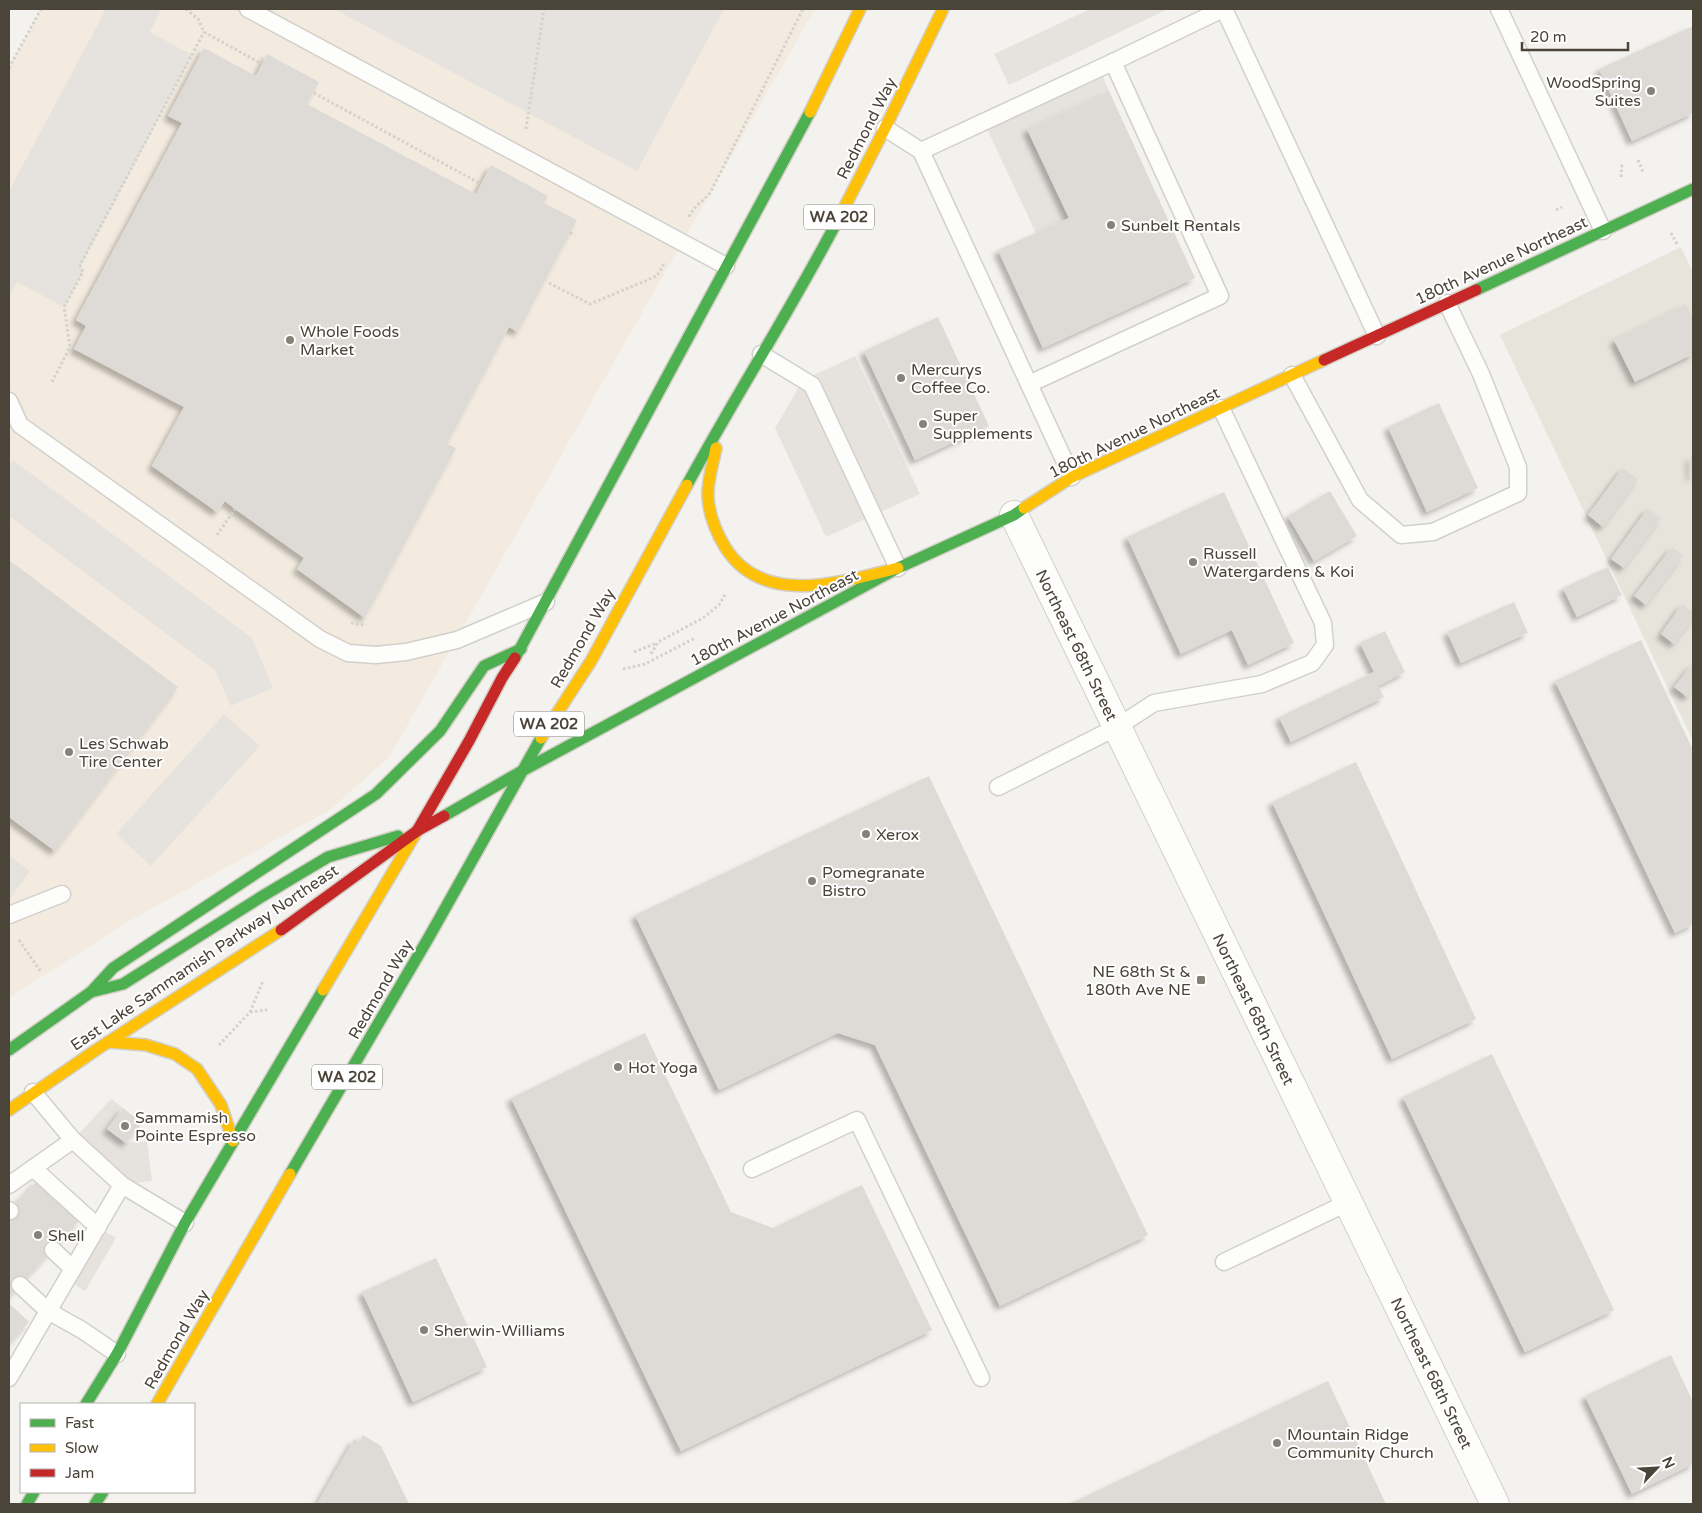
<svg xmlns="http://www.w3.org/2000/svg" width="1702" height="1513" font-family="'Varela Round',sans-serif">
<defs>
<filter id="shadow"><feDropShadow dx="-4.5" dy="4.5" stdDeviation="2.5" flood-color="#0004"/></filter>
</defs>
<rect width="100%" height="100%" fill="#f4f2ee"/>
<polygon fill="#e7e4dc" points="1681,247 1693,273 1693,741 1500,335"/>
<polygon fill="#f3ebdf" points="41,9 815,9 390,756 330,810 126,923 9,998 9,67"/>
<g fill="#e6e3df">
<polygon points="106,9 162,9 150,32 192,55 81,265 83,272 64,307 17,282 9,297 9,191"/>
<polygon points="334,9 724,9 637,171"/>
<polygon points="1090,9 1168,9 1009,85 994,54"/>
<polygon points="1103,77 1109,91 1027,129 1069,218 1036,233 987,129"/>
<polygon points="855,356 920,494 826,537 775,428 803,380"/>
<polygon points="13,460 252,638 273,688 231,706 215,670 9,516 9,466"/>
<polygon points="224,714 260,746 151,866 116,834"/>
<polygon points="9,855 30,871 9,900"/>
<polygon points="111,1099 123,1108 107,1129 126,1143 147,1141 152,1181 122,1185 73,1140"/>
<polygon points="98,1227 116,1238 85,1291 66,1279"/>
</g>
<g fill="#dedbd6" filter="url(#shadow)">
<polygon points="1693,26 1693,113 1632,141 1599,69"/>
<polygon points="204,48 256,76 267,54 319,82 307,104 476,194 491,165 548,196 544,203 577,220 518,332 509,327 447,444 456,448 365,618 297,569 304,558 235,509 225,501 217,512 152,466 184,407 74,349 86,326 76,320 182,123 168,116"/>
<polygon points="1109,91 1195,278 1043,348 998,250 1069,218 1027,129"/>
<polygon points="1686,304 1693,319 1693,354 1635,382 1614,340"/>
<polygon points="938,317 989,426 915,460 864,351"/>
<polygon points="1439,403 1478,488 1427,512 1388,427"/>
<polygon points="1690,457 1693,457 1693,476 1691,477"/>
<polygon points="1623,468 1638,479 1603,527 1588,515"/>
<polygon points="1330,491 1357,536 1314,561 1288,516"/>
<polygon points="1224,492 1294,643 1248,665 1232,630 1181,654 1127,537"/>
<polygon points="1648,508 1661,518 1624,568 1611,559"/>
<polygon points="1672,547 1683,556 1646,605 1634,596"/>
<polygon points="9,560 178,687 55,851 9,817"/>
<polygon points="1608,567 1622,595 1577,617 1563,588"/>
<polygon points="1514,602 1528,633 1461,663 1447,632"/>
<polygon points="1682,604 1693,612 1693,618 1674,644 1661,634"/>
<polygon points="1385,631 1405,672 1378,686 1384,697 1291,742 1279,717 1374,672 1360,643"/>
<polygon points="1641,640 1693,750 1693,924 1675,933 1555,681"/>
<polygon points="1693,663 1693,690 1687,697 1674,687"/>
<polygon points="1356,762 1476,1019 1392,1059 1272,802"/>
<polygon points="929,776 1148,1235 1000,1306 875,1045 838,1033 719,1090 635,915"/>
<polygon points="645,1033 731,1212 773,1228 862,1185 932,1330 681,1451 511,1098"/>
<polygon points="1492,1054 1614,1310 1525,1352 1403,1097"/>
<polygon points="123,1108 142,1123 126,1143 107,1129"/>
<polygon points="38,1180 80,1220 9,1297 9,1212"/>
<polygon points="436,1258 487,1367 413,1402 362,1292"/>
<polygon points="9,1303 29,1322 9,1344"/>
<polygon points="1671,1355 1693,1402 1693,1464 1632,1494 1585,1396"/>
<polygon points="1328,1381 1386,1504 1069,1504"/>
<polygon points="363,1435 381,1446 409,1504 317,1504 354,1439 359,1442"/>
</g>
<g fill="none" stroke-linecap="round" stroke-linejoin="round">
<defs>
<g id="lane">
<polyline points="248,9 726,266"/>
<polyline points="1224,9 1377,336"/>
<polyline points="1499,9 1603,231"/>
<polyline points="885,128 921,151 1072,477"/>
<polyline points="921,151 1113,62 1223,9"/>
<polyline points="761,354 812,385 898,568"/>
<polyline points="1292,375 1360,500 1401,535 1433,532 1518,493 1518,467 1481,374 1447,303"/>
<polyline points="1029,384 1220,296 1113,62"/>
<polyline points="9,401 20,425 320,639 348,653 376,655 406,652 457,640 546,602"/>
<polyline points="998,787 1117,727 1154,703 1262,684 1312,663 1325,645 1323,623 1221,408"/>
<polyline points="9,915 62,894"/>
<polyline points="33,1092 73,1140 122,1185 185,1223"/>
<polyline points="33,1168 98,1227"/>
<polyline points="752,1169 857,1120 981,1378"/>
<polyline points="9,1185 73,1140"/>
<polyline points="9,1210 10,1211"/>
<polyline points="53,1250 73,1269"/>
<polyline points="1224,1262 1349,1202"/>
<polyline points="20,1285 48,1311 82,1330 117,1354"/>
<polyline points="9,1378 122,1185"/>
</g>
<polyline id="street" points="1014,515 1495,1504"/>
<g id="fast">
<polyline points="1476,290 1693,189"/>
<path d="M687 485C737 393 794 305 842 212"/>
<polyline points="515,658 810,112"/>
<polyline points="444,816 522,771 898,568 1014,515 1024,508"/>
<polyline points="91,992 113,968 376,794 440,731 484,666 521,649"/>
<polyline points="9,1050 91,992 123,984 261,897 328,857 398,836"/>
<polyline points="290,1174 429,937 541,738"/>
<polyline points="86,1404 117,1354 185,1223 323,990"/>
<polyline points="27,1504 34,1492"/>
<polyline points="95,1504 103,1492"/>
</g>
<g id="slow">
<polyline points="810,112 860,9"/>
<polyline points="842,212 885,128 943,9"/>
<path d="M716 448C713 464 707 481 708 497 709 515 716 532 725 547 763 608 842 582 898 568"/>
<polyline points="1024,508 1072,477 1324,360"/>
<polyline points="541,738 591,661 687,485"/>
<polyline points="323,990 417,831"/>
<polyline points="108,1042 146,1045 175,1054 197,1069 221,1105 233,1141"/>
<polyline points="9,1110 96,1050 281,930"/>
<polyline points="157,1404 290,1174"/>
</g>
<g id="jam">
<polyline points="1324,360 1476,290"/>
<polyline points="417,831 469,741 502,678 515,658"/>
<polyline points="281,930 417,831 444,816"/>
</g>
</defs>
<use href="#lane" stroke="#d2d0cb" stroke-width="19"/>
<use href="#street" stroke="#d2d0cb" stroke-width="30"/>
<use href="#fast" stroke="#d3cfc5" stroke-width="14"/>
<use href="#slow" stroke="#d3cfc5" stroke-width="14"/>
<use href="#jam" stroke="#d3cfc5" stroke-width="14"/>
<g stroke="#d3d2cc" stroke-width="3" stroke-dasharray="2.5 2.5" stroke-linecap="butt">
<polyline points="186,9 198,19 204,32 262,64"/>
<polyline points="9,68 41,9"/>
<polyline points="314,93 481,184"/>
<polyline points="526,129 544,9"/>
<polyline points="1638,160 1643,172"/>
<polyline points="1621,177 1622,163"/>
<polyline points="1556,210 1562,207"/>
<path d="M689 217C694 205 703 202 710 193L803 9"/>
<polyline points="570,233 575,235"/>
<polyline points="1671,233 1677,244"/>
<polyline points="549,283 590,304 657,276 665,262"/>
<polyline points="52,382 70,347 64,307 83,272 80,265 204,32"/>
<polyline points="217,535 235,509"/>
<polyline points="351,623 365,625"/>
<polyline points="634,652 657,643"/>
<polyline points="651,654 658,642 703,618 719,605 726,593"/>
<polyline points="623,669 645,664 695,638"/>
<polyline points="19,940 41,972"/>
<polyline points="250,1012 267,1010"/>
<polyline points="219,1045 250,1012 263,981"/>
</g>
<use href="#lane" stroke="#fdfdfc" stroke-width="16"/>
<use href="#street" stroke="#fdfdfc" stroke-width="28"/>
<use href="#fast" stroke="#4caf50" stroke-width="11"/>
<use href="#slow" stroke="#ffc107" stroke-width="11"/>
<use href="#jam" stroke="#c62828" stroke-width="11"/>
</g>
<g fill="#868178" stroke="#fff" stroke-width="2">
<circle cx="1651" cy="91" r="5"/>
<circle cx="1111" cy="225" r="5"/>
<circle cx="290" cy="340" r="5"/>
<circle cx="901" cy="378" r="5"/>
<circle cx="923" cy="424" r="5"/>
<circle cx="1193" cy="562" r="5"/>
<circle cx="69" cy="752" r="5"/>
<circle cx="866" cy="834" r="5"/>
<circle cx="812" cy="881" r="5"/>
<rect x="1196" y="975" width="10" height="10" rx="2.5"/>
<circle cx="618" cy="1067" r="5"/>
<circle cx="125" cy="1126" r="5"/>
<circle cx="38" cy="1235" r="5"/>
<circle cx="424" cy="1330" r="5"/>
<circle cx="1277" cy="1443" r="5"/>
</g>
<g text-anchor="middle" stroke-width="4" stroke-linejoin="round" paint-order="stroke">
<g fill="#fff" stroke="#817c74" stroke-width="1">
<rect x="804" y="204.5" width="70" height="25" rx="4"/>
<rect x="514" y="711.5" width="70" height="25" rx="4"/>
<rect x="312" y="1064.5" width="70" height="25" rx="4"/>
</g>
<g font-size="15" font-weight="bold" fill="#4b4439">
<text x="839" y="222">WA 202</text>
<text x="549" y="729">WA 202</text>
<text x="347" y="1082">WA 202</text>
</g>
<g font-size="16" fill="#4b4439" stroke="#fff" text-anchor="start">
<text x="1641" y="88" text-anchor="end">WoodSpring<tspan x="1641" dy="18">Suites</tspan></text>
<text x="1121" y="231">Sunbelt Rentals</text>
<text x="300" y="337">Whole Foods<tspan x="300" dy="18">Market</tspan></text>
<text x="911" y="375">Mercurys<tspan x="911" dy="18">Coffee Co.</tspan></text>
<text x="933" y="421">Super<tspan x="933" dy="18">Supplements</tspan></text>
<text x="1203" y="559">Russell<tspan x="1203" dy="18">Watergardens &amp; Koi</tspan></text>
<text x="79" y="749">Les Schwab<tspan x="79" dy="18">Tire Center</tspan></text>
<text x="876" y="840">Xerox</text>
<text x="822" y="878">Pomegranate<tspan x="822" dy="18">Bistro</tspan></text>
<text x="1191" y="977" text-anchor="end">NE 68th St &amp;<tspan x="1191" dy="18">180th Ave NE</tspan></text>
<text x="628" y="1073">Hot Yoga</text>
<text x="135" y="1123">Sammamish<tspan x="135" dy="18">Pointe Espresso</tspan></text>
<text x="48" y="1241">Shell</text>
<text x="434" y="1336">Sherwin-Williams</text>
<text x="1287" y="1440">Mountain Ridge<tspan x="1287" dy="18">Community Church</tspan></text>
</g>
<g font-size="16" fill="#4b4439" stroke="#fff">
<text transform="translate(866 128) rotate(-63)" y="6">Redmond Way</text>
<text transform="translate(1501 260) rotate(-25)" y="6">180th Avenue Northeast</text>
<text transform="translate(1134 432) rotate(-26)" y="6">180th Avenue Northeast</text>
<text transform="translate(774 617) rotate(-28)" y="6">180th Avenue Northeast</text>
<text transform="translate(582 638) rotate(-60)" y="6">Redmond Way</text>
<text transform="translate(1077 645) rotate(64)" y="6">Northeast 68th Street</text>
<text transform="translate(204 957) rotate(-34)" y="6">East Lake Sammamish Parkway Northeast</text>
<text transform="translate(380 989) rotate(-60)" y="6">Redmond Way</text>
<text transform="translate(1254 1009) rotate(64)" y="6">Northeast 68th Street</text>
<text transform="translate(176 1339) rotate(-60)" y="6">Redmond Way</text>
<text transform="translate(1432 1373) rotate(64)" y="6">Northeast 68th Street</text>
</g>
</g>
<rect width="1702" height="1513" fill="none" stroke="#4b4439" stroke-width="20"/>
<rect x="20" y="1403" width="175" height="90" fill="#ffffff" stroke="#b7b4b0"/>
<rect x="30" y="1419" width="25" height="8" fill="#4caf50" stroke="#b7b4b0"/>
<text x="65" y="1428" font-size="15" fill="#4b4439">Fast</text>
<rect x="30" y="1444" width="25" height="8" fill="#ffc107" stroke="#b7b4b0"/>
<text x="65" y="1453" font-size="15" fill="#4b4439">Slow</text>
<rect x="30" y="1469" width="25" height="8" fill="#c62828" stroke="#b7b4b0"/>
<text x="65" y="1478" font-size="15" fill="#4b4439">Jam</text>
<g transform="translate(1657 1468) rotate(65)" stroke="#ffffff" stroke-width="4" paint-order="stroke">
<path d="M0-4L9 19L0 12L-9 19Z" fill="#4b4439"/>
<text y="-8" font-size="14" font-weight="bold" text-anchor="middle" fill="#4b4439">N</text>
</g>
<path d="M1522 42v8h106v-8" fill="none" stroke="#4b4439" stroke-width="2.5"/>
<text x="1530" y="42" font-size="15" fill="#4b4439" stroke="#ffffff" stroke-width="4" paint-order="stroke">20 m</text>
</svg>
